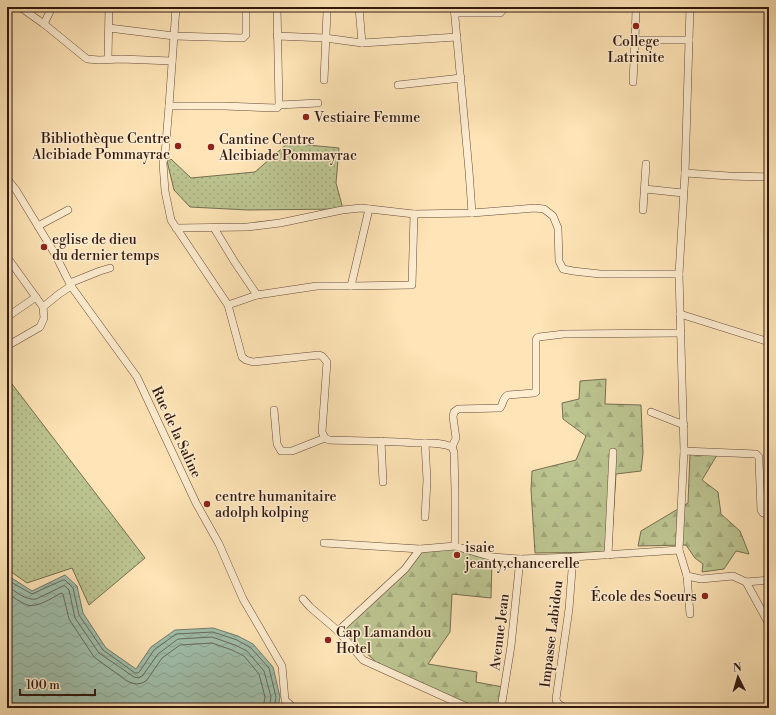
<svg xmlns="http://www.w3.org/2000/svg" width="776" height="715" font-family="'Libre Bodoni',serif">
<defs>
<pattern id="grass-dots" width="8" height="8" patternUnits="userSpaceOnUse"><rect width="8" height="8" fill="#bcc591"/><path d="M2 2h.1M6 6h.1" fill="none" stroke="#a2a87c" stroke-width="1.8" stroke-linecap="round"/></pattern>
<pattern id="forest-firs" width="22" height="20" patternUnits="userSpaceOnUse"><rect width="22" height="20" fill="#bcc591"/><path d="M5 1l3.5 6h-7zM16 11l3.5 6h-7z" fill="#a2a87c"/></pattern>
<pattern id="water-waves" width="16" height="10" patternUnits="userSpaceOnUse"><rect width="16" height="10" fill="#a0bfab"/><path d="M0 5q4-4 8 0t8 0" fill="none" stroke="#8aa392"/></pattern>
</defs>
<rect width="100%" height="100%" fill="#fee4b6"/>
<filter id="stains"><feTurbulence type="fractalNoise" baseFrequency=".005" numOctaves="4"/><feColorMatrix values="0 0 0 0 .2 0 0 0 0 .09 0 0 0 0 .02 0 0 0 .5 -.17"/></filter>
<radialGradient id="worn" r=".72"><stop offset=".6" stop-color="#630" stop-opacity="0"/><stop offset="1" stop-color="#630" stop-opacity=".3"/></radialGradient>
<g fill="url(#grass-dots)" stroke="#766e50">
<polygon points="288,143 339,148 336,183 343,209 248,210 190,207 174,190 167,161 171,159 191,178 255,172"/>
<polygon points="12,384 145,558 89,605 72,568 27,583 7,569 7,386"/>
</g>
<g fill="url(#forest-firs)" stroke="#766e50">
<polygon points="606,379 605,404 641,405 643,453 641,471 616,474 611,552 535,553 531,490 532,471 576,460 586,436 563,419 562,403 579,399 580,381"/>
<polygon points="690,454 717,455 702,480 718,492 721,514 740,531 749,554 736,551 724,569 702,572 703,564 695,558 686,545 638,546 641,531 688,503"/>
<polygon points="459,549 492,560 491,598 452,594 450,632 428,664 477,672 476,682 503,687 499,708 473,708 377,663 342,630 421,550"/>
</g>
<polygon fill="url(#water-waves)" stroke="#737c6c" points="7,575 32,591 65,575 77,586 83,613 106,648 136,669 151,647 175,630 213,628 238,636 253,644 273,667 280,697 278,708 7,708"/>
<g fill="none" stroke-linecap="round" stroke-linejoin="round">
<g stroke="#686b5c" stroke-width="1">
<polyline points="7,580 32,594 63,580 65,580 73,588 79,615 103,650 135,673 138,673 140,671 154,650 176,634 213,632 237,640 251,648 269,668 276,697 274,708"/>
<path d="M7 586C15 591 26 601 36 599L63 586H65L69 590 75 618 99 653 134 677 139 678 143 675 158 654 178 639 212 637 235 645 247 651 264 671 271 697 269 708"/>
<path d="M7 593C13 597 20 602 27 605 37 608 52 598 61 593L63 594 69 619 94 657 98 660 127 681 132 683 137 684 142 683 146 681 149 677 162 658 180 645 212 643 232 650 244 656 259 674 265 697 263 708"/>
</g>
<defs>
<g id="minor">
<polyline points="20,7 44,24 87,59 99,60 121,59 172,61"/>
<path d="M176 7 169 106 165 154 163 163 165 191 171 220 228 305 242 357 246 360 253 362 319 355 322 356 327 362 322 432 325 438 329 440C358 441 387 441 416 443 428 443 441 442 452 447L454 452 455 491V546L492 557 520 559 573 557 679 550"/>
<polyline points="359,7 362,43"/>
<polyline points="454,7 469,171 472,213"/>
<polyline points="690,7 685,173 679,274 684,451 679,550 687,576 690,614"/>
<polyline points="455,13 500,13 506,7"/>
<polyline points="44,24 52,7"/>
<polyline points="109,28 174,36 243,38 246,35 246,7"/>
<polyline points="277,36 325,38 362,43 457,37"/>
<polyline points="635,40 689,40"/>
<polyline points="108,59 109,7"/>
<polyline points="324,80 327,12 327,7"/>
<polyline points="633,82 635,40 636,10"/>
<polyline points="398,85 461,78"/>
<polyline points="279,105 318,103"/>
<polyline points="169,106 224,106 277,108 279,105 277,7"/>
<polyline points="685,173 729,176 769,177"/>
<polyline points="7,179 16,190 55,254 71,286 137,377 196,503 219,544 243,599 282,666 285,700 294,708"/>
<polyline points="645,189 683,193"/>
<polyline points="643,210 646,164"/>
<polyline points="38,226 68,210"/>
<polyline points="176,228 247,227 280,223 342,210 361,208 414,214 472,213 535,208 544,209 553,216 558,228 559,261 563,269 573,271 600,274 679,274"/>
<polyline points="214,228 234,261 257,295 317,286 351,286 369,209"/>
<polyline points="7,257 43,307 44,318 40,327 7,346"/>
<polyline points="70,283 100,271 110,268"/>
<polyline points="351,286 412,285 414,214"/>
<polyline points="228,305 257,295"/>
<polyline points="43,307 59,294 71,286"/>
<polyline points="680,314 769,342"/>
<polyline points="7,317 36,297"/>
<polyline points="274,410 277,444 281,451 292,451 325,438"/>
<polyline points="651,412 684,425"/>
<polyline points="381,441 383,482"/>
<polyline points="425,443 427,480 425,517"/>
<path d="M452 447 456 438 453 417 454 412 458 409 500 408C504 403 502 398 508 395L534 393 536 392V340L537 338 539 337 564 334 681 333"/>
<polyline points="684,451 756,454 759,457 759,461 761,510 763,513 769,515"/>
<polyline points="324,543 420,549"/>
<polyline points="608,555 613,452"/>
<polyline points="687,576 701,579 733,576 746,582 769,624"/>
<polyline points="746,582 769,580"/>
<polyline points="303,599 310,607 338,631 363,660 469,708"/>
<polyline points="338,631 405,569 420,549 455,546"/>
<polyline points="501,708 511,646 520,559"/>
<path d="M567 708C562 706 557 705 556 699L569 609 573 557"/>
</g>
</defs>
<use href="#minor" stroke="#644a38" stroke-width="8"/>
<use href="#minor" stroke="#feedd0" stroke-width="7"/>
</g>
<g fill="#8f2418" stroke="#feedd0" stroke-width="1.5">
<circle cx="636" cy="26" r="4"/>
<circle cx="306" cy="117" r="4"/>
<circle cx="178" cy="146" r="4"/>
<circle cx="211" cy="147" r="4"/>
<circle cx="44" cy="247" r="4"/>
<circle cx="207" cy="504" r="4"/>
<circle cx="457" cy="555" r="4"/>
<circle cx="705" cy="596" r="4"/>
<circle cx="328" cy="640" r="4"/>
</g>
<g text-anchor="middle" stroke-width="3" stroke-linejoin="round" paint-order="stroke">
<g font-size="14" fill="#30170e" stroke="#feedd0" text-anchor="start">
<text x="636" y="46" text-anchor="middle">College<tspan x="636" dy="16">Latrinite</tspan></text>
<text x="314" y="122">Vestiaire Femme</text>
<text x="170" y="143" text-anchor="end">Bibliothèque Centre<tspan x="170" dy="16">Alcibiade Pommayrac</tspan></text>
<text x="219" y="144">Cantine Centre<tspan x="219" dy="16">Alcibiade Pommayrac</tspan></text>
<text x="52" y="244">eglise de dieu<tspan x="52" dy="16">du dernier temps</tspan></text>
<text x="215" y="501">centre humanitaire<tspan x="215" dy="16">adolph kolping</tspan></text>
<text x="465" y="552">isaie<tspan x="465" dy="16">jeanty,chancerelle</tspan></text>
<text x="697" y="601" text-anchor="end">École des Soeurs</text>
<text x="336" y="637">Cap Lamandou<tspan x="336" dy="16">Hotel</tspan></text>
</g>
<g font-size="14" fill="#30170e" stroke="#feedd0">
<text transform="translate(177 432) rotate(65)" y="5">Rue de la Saline</text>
<text transform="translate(499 632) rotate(-83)" y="5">Avenue Jean</text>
<text transform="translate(551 634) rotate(-83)" y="5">Impasse Labidou</text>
</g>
</g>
<rect width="776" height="715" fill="none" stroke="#fee4b6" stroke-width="24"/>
<rect x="8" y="8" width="760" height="699" fill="none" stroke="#30170e" stroke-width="2"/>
<rect x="12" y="12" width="752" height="691" fill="none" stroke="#30170e"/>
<g transform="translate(738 677) rotate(355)" stroke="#feedd0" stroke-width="3" paint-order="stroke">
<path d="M0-3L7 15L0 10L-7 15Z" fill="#30170e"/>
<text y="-6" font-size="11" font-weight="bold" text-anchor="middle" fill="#30170e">N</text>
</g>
<path d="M20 689v6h75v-6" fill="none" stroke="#30170e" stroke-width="2"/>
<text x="26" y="689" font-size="12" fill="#30170e" stroke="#feedd0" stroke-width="3" paint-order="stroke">100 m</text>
<rect width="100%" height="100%" filter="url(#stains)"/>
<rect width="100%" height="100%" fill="url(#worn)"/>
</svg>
